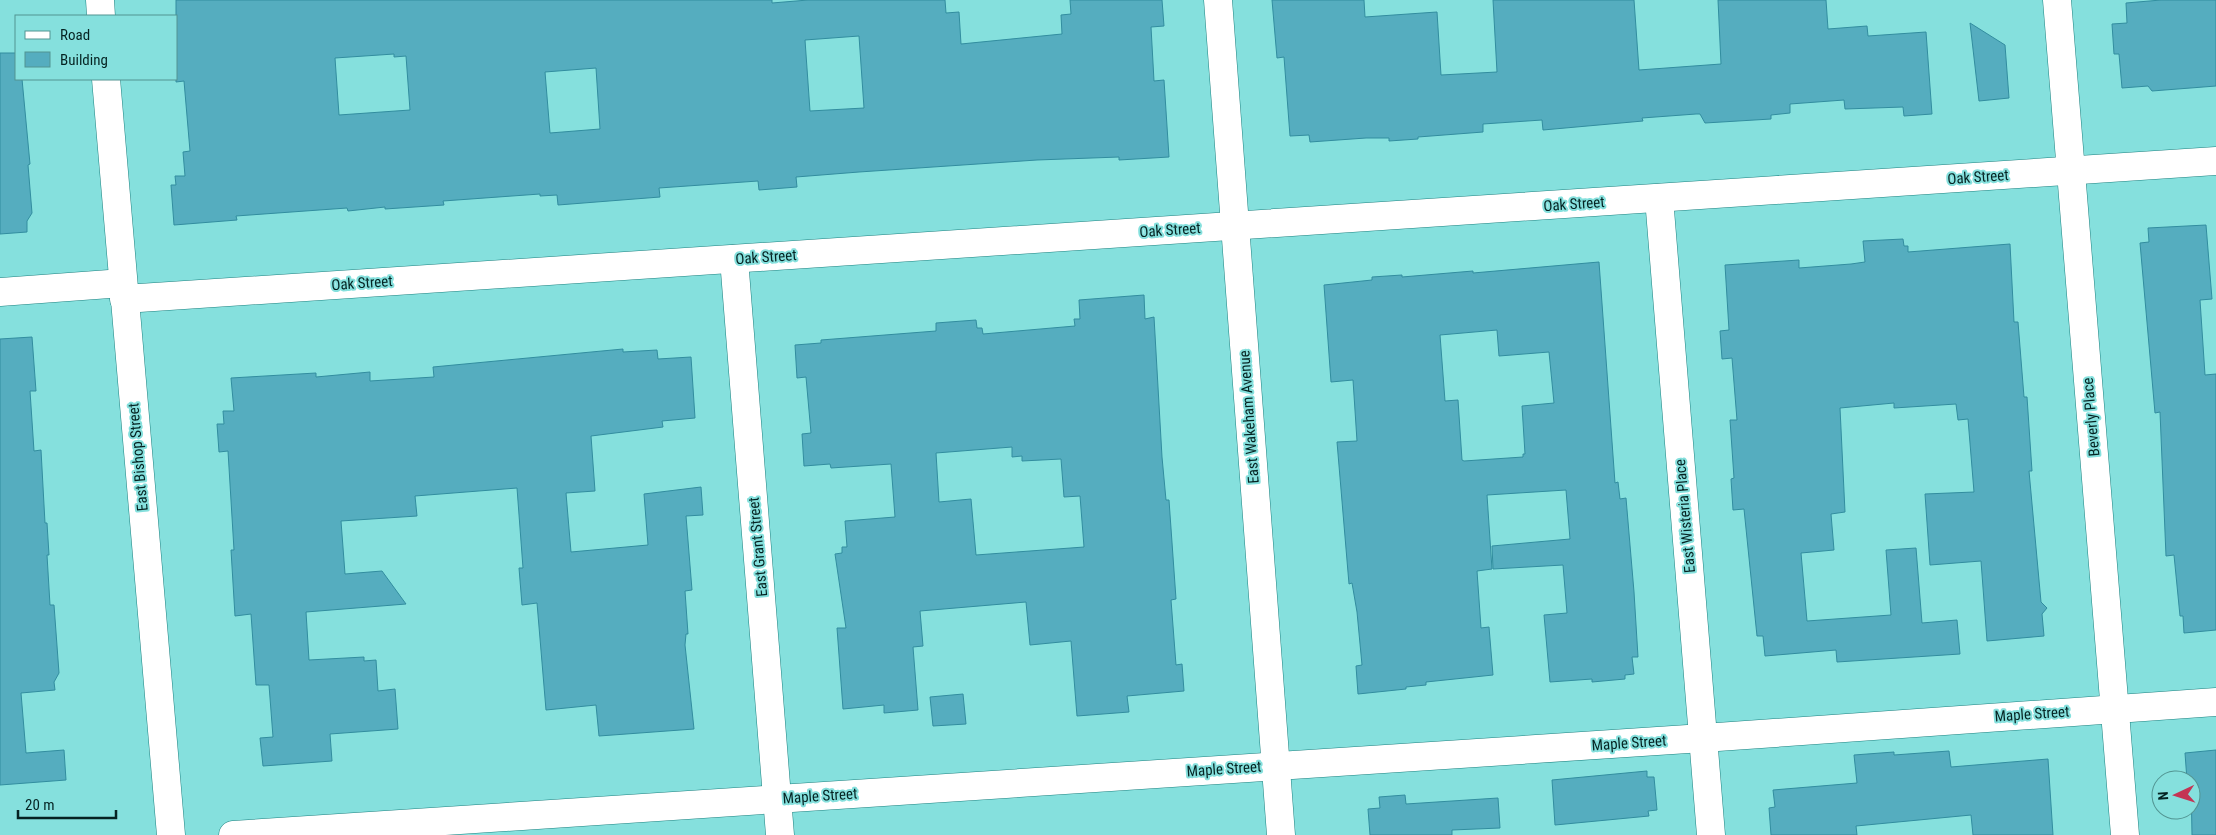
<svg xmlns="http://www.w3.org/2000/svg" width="2216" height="835" font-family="'Roboto Condensed',sans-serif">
<rect width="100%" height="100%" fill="#85e0dd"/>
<g fill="#55adbf" stroke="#328d9f" fill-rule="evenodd">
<path d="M176 0H772V3L808 0H945L946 13 959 12 961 44 1062 34 1061 15 1071 14 1070 0H1162L1164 26 1151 27 1154 81 1164 80 1169 157 1119 160V157L1037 160 859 172 796 177 797 187 759 190 758 181 659 188 660 197 558 205 557 195 540 196V194L443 201 444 205 385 209V207L348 211 347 208 236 216 237 220 174 225 171 185H176L175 176H185L183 152 190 151 184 81 176 82ZM859 36 864 108 810 111 805 40ZM394 54V57L406 56 410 110 339 115 335 58ZM596 68 600 129 550 133 545 72Z"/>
<polygon points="1272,0 1364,0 1365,17 1437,12 1441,75 1497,72 1493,0 1634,0 1639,70 1721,64 1718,0 1826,0 1828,29 1867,26 1868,36 1926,32 1932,114 1904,116 1903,107 1845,109 1844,100 1790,104 1790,113 1771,115 1771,119 1705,123 1700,114 1696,114 1642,118 1643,121 1543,130 1542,120 1483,124 1483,132 1418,137 1418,139 1389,141 1389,138 1366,138 1310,142 1309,135 1290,136 1284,57 1277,58"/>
<polygon points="2161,0 2216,0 2216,86 2152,91 2148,86 2122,88 2119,54 2114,54 2112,24 2127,23 2126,3"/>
<polygon points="1970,23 2005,45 2009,98 1979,101"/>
<polygon points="0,53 16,53 16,79 22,79 30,164 28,165 32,213 27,221 27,232 0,234"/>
<polygon points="2206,225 2212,299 2200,300 2205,375 2216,374 2216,630 2184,633 2183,616 2180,616 2174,555 2166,556 2160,412 2155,413 2140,243 2149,242 2148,228"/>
<polygon points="1903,239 1904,246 1908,246 1908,252 2010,244 2014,322 2018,322 2024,397 2027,397 2032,471 2029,471 2041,602 2047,608 2042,614 2044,636 1987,641 1981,561 1930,565 1925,494 1974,492 1968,419 1958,420 1956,404 1894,408 1894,403 1840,408 1845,512 1831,514 1834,550 1801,553 1807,621 1891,615 1886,550 1916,548 1922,623 1957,620 1960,654 1837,662 1836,650 1765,656 1763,636 1757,636 1744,509 1733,510 1731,479 1734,478 1730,420 1737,420 1732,358 1722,359 1720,331 1729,330 1725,265 1799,260 1799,268 1851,264 1865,262 1863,241"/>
<path d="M1599 262 1615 483 1618 482 1620 499 1626 498 1634 592 1638 657H1632L1634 674 1625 675V679L1592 682V679L1550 682 1544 615 1567 613 1563 565 1493 569 1492 546 1570 539 1566 490 1487 495 1492 569 1477 571 1481 628 1489 627 1493 675 1426 682V685L1406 687V689L1358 694 1356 666 1362 665 1357 612 1352 583 1349 584 1337 442 1357 441 1353 380 1331 382 1324 285 1372 280V277L1402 275V277L1473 271V273ZM1497 330 1499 356 1549 352 1554 403 1522 406 1525 454H1523V457L1464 461 1462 460 1458 400 1445 401 1440 335Z"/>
<path d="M1144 295 1145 319 1154 317 1162 457 1166 500H1169L1176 599 1171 600 1176 665 1182 664 1184 691 1127 696 1129 712 1077 716 1071 641 1030 645 1026 602 920 611 923 646 913 647 918 710 884 713V705L843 709 837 628H846L835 554 842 553V547H847L845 521 895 517 891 464 831 468 830 464 804 466 802 434 811 433 806 377 797 378 795 345 821 343V340L936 331V323L976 320 977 328H982L983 334 1075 326 1074 319H1080L1079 300ZM1012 447V457L1022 456V461L1061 459 1064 497 1080 496 1084 547 976 555 971 499 939 502 936 453Z"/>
<polygon points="32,337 36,391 30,391 34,451 41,450 45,523 47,523 49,555 47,555 50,605 54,605 59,673 54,682 55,690 21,693 26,753 64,750 66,780 0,785 0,339"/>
<polygon points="623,349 623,352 657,350 658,359 691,357 695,418 662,421 663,427 591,436 595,491 566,493 571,552 648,545 644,494 701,487 703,515 686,516 692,590 685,591 688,634 686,634 685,645 694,729 599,736 596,705 546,710 537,603 522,605 519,568 523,568 517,488 415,496 417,516 341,521 345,574 382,571 406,604 306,612 309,660 364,657 364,661 376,660 378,691 395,689 398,729 330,734 332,761 263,766 260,738 273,737 269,685 256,685 251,614 235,616 231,550 234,550 228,451 219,452 217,424 224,424 223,411 234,411 231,378 316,373 316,377 370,372 370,381 434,377 433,367"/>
<polygon points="963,694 966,724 933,726 930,697"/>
<polygon points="2216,750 2216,835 2192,835 2191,780 2187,780 2185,753"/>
<polygon points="1949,751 1951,767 2048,759 2053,835 1973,835 1971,815 1856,826 1857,835 1771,835 1769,808 1775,807 1773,790 1857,783 1854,755 1894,752 1894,755"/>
<polygon points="1647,771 1647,777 1654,777 1657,810 1648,811 1649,816 1555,825 1552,780"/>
<polygon points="1405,795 1406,804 1498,798 1500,828 1452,830 1452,835 1370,835 1368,809 1380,808 1379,797"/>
</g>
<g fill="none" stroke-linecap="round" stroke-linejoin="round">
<defs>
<g id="minor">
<polyline points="1218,0 1281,835"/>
<polyline points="2057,0 2125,835"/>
<polyline points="1659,198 1711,835"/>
<polyline points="734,259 780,835"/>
<polyline points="0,292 123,283"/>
<polyline points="124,299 2216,161"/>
<polyline points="233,835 1703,738 2216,702"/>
</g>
<g id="tertiary">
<polyline points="100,0 101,16"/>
<polyline points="106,79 171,835"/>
</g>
</defs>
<use href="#minor" stroke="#1c8280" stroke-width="29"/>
<use href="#tertiary" stroke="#1c8280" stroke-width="29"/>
<use href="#minor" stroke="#fff" stroke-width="28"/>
<use href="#tertiary" stroke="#fff" stroke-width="28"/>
</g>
<g text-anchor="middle" stroke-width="4" stroke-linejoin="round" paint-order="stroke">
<g font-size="15" fill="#052322" stroke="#85e0dd">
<text transform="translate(1978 177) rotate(-4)" y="5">Oak Street</text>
<text transform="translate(1574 204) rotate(-4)" y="5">Oak Street</text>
<text transform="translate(1170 230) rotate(-4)" y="5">Oak Street</text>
<text transform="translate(766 257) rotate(-4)" y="5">Oak Street</text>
<text transform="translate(362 283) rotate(-4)" y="5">Oak Street</text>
<text transform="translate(1249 417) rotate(-94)" y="5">East Wakeham Avenue</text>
<text transform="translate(2091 417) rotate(-95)" y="5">Beverly Place</text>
<text transform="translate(138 457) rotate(-95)" y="5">East Bishop Street</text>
<text transform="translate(1685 516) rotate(-95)" y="5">East Wisteria Place</text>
<text transform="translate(758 547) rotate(-95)" y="5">East Grant Street</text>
<text transform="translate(2032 714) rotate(-4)" y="5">Maple Street</text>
<text transform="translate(1629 743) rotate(-4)" y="5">Maple Street</text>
<text transform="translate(1224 769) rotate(-4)" y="5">Maple Street</text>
<text transform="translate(820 796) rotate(-4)" y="5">Maple Street</text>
</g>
</g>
<rect x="15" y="15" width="162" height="65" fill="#85e0dd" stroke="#529492"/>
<rect x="25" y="31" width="25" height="8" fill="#ffffff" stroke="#529492"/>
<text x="60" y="40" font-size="15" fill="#052322">Road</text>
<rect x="25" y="52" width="25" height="15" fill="#55adbf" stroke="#529492"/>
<text x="60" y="65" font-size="15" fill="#052322">Building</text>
<g transform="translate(2176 795) rotate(266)"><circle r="24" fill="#85e0dd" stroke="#529492"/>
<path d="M0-4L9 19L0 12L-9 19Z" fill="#c43454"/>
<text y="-8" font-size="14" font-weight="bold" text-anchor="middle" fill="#052322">N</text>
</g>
<path d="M18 810v8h98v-8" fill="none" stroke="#052322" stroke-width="2.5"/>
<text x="25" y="810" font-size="15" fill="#052322" stroke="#85e0dd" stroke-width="4" paint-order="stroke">20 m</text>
</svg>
